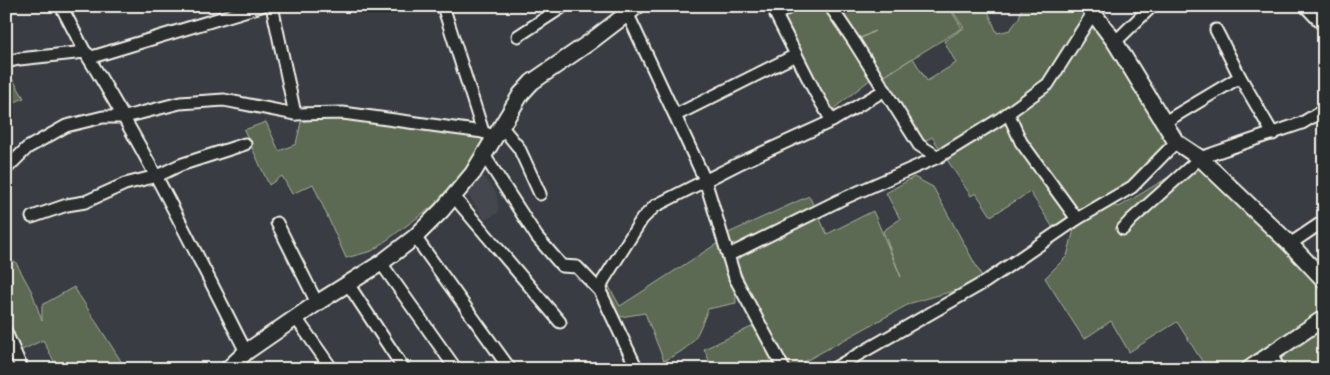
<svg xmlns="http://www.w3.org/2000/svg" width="1330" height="375" font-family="Itim,sans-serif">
<rect width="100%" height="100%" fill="#393c42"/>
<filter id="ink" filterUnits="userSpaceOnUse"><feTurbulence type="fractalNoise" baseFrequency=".02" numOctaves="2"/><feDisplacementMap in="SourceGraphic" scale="10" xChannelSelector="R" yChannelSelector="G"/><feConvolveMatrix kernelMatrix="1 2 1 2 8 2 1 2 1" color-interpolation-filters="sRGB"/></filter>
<g filter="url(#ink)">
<polygon fill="#444650" points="481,173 496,192 499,212 485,220 466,192"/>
<g fill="#5c6b53" stroke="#a8ae9e">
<polygon points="795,6 827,6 871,79 832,110 817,91 781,14"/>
<polygon points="833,6 948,6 962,28 882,77 858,40 875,31 858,39"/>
<polygon points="949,6 986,6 997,33 1010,30 1019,18 1022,6 1086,6 1176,142 1106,204 1119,207 1200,158 1324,280 1324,369 1249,369 1293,339 1235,369 1207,369 1177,322 1129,352 1111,321 1084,339 1045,278 1067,256 1076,222 1057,234 1030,192 991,216 976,193 971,196 932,137 921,143 882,78 913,58 927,81 956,63 944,41 964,28"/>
<polygon points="6,68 24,98 6,106"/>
<polygon points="329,117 481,133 486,138 483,148 433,206 372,251 346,258 313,184 292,194 282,176 269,185 244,130 266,122 279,151 296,144 301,122"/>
<polygon points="914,177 933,187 985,282 911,303 791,369 713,369 704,349 758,324 782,364 724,235 809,196 827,234 873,211 901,277 883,231 900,219 886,193"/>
<path d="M718 243 735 278 736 303 708 309C695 341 695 345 664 361L645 313 614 318 600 291 607 283 620 306Z"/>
<polygon points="15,261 32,292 42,321 42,305 74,287 126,369 58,369 43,340 20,351 6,324 6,265"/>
<polygon points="6,341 17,369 6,369"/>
</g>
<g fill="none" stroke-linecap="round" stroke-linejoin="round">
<defs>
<g id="street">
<polyline points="272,6 295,114"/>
<polyline points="443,6 483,132"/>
<polyline points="624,6 705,180 735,278 784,369"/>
<polyline points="791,6 776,15 815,92 832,121"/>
<polyline points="830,6 855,43 919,145 938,157"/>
<polyline points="1305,6 1324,26"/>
<polyline points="1216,30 1240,77 1273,134"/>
<polyline points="518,36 564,6"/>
<polyline points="1115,42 1152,6"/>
<path d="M85 52C145 149 195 251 246 352"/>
<polyline points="85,52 92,57 261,6"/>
<polyline points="6,62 19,59 85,52 61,6"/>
<polyline points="1008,113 1021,142 1077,219"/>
<polyline points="676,115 796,55"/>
<polyline points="1163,123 1240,77"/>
<polyline points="501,126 519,148 540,194"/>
<polyline points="484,155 537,237 562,266 577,267 600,291"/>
<polyline points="6,169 27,148 66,126 103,117 125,117 180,103 224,100 295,114 343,113 483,132 495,137"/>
<polyline points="454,197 560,322"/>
<polyline points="32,217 67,205 85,202 125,184 157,176 180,165 245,144"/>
<polyline points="277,223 317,303"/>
<polyline points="1123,229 1131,220 1200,158 1302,123 1324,110"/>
<polyline points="415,237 510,369"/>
<polyline points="1290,244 1324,221"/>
<polyline points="729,255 840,200 938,157 1000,119 1048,84 1093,13"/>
<polyline points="381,263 456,369"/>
<polyline points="348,284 404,369"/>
<polyline points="296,318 332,369"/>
<polyline points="6,332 22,369"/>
<polyline points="1271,354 1279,369"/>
<polyline points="637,369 600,291 603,281 642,219 655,206 738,164 832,121 885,90"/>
<polyline points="833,369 985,282 1077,219 1132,187 1176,142"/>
</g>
<g id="secondary">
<polyline points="1088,6 1115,42 1176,142 1200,158 1290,244 1324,280"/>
<polyline points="228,369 246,352 317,303 381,263 415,237 442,210 473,173 521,94 532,82 590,42 637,6"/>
<polyline points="1249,369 1324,318"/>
</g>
</defs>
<use href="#street" stroke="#f4f1e8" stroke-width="15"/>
<use href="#secondary" stroke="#f4f1e8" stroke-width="19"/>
<use href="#street" stroke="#2a2d2e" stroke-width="11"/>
<use href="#secondary" stroke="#2a2d2e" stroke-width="15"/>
</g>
</g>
<rect width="1330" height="375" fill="none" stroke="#2a2d2e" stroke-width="25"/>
<rect x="12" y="12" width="1305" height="350" fill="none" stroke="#f4f1e8" stroke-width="2" filter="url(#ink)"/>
</svg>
